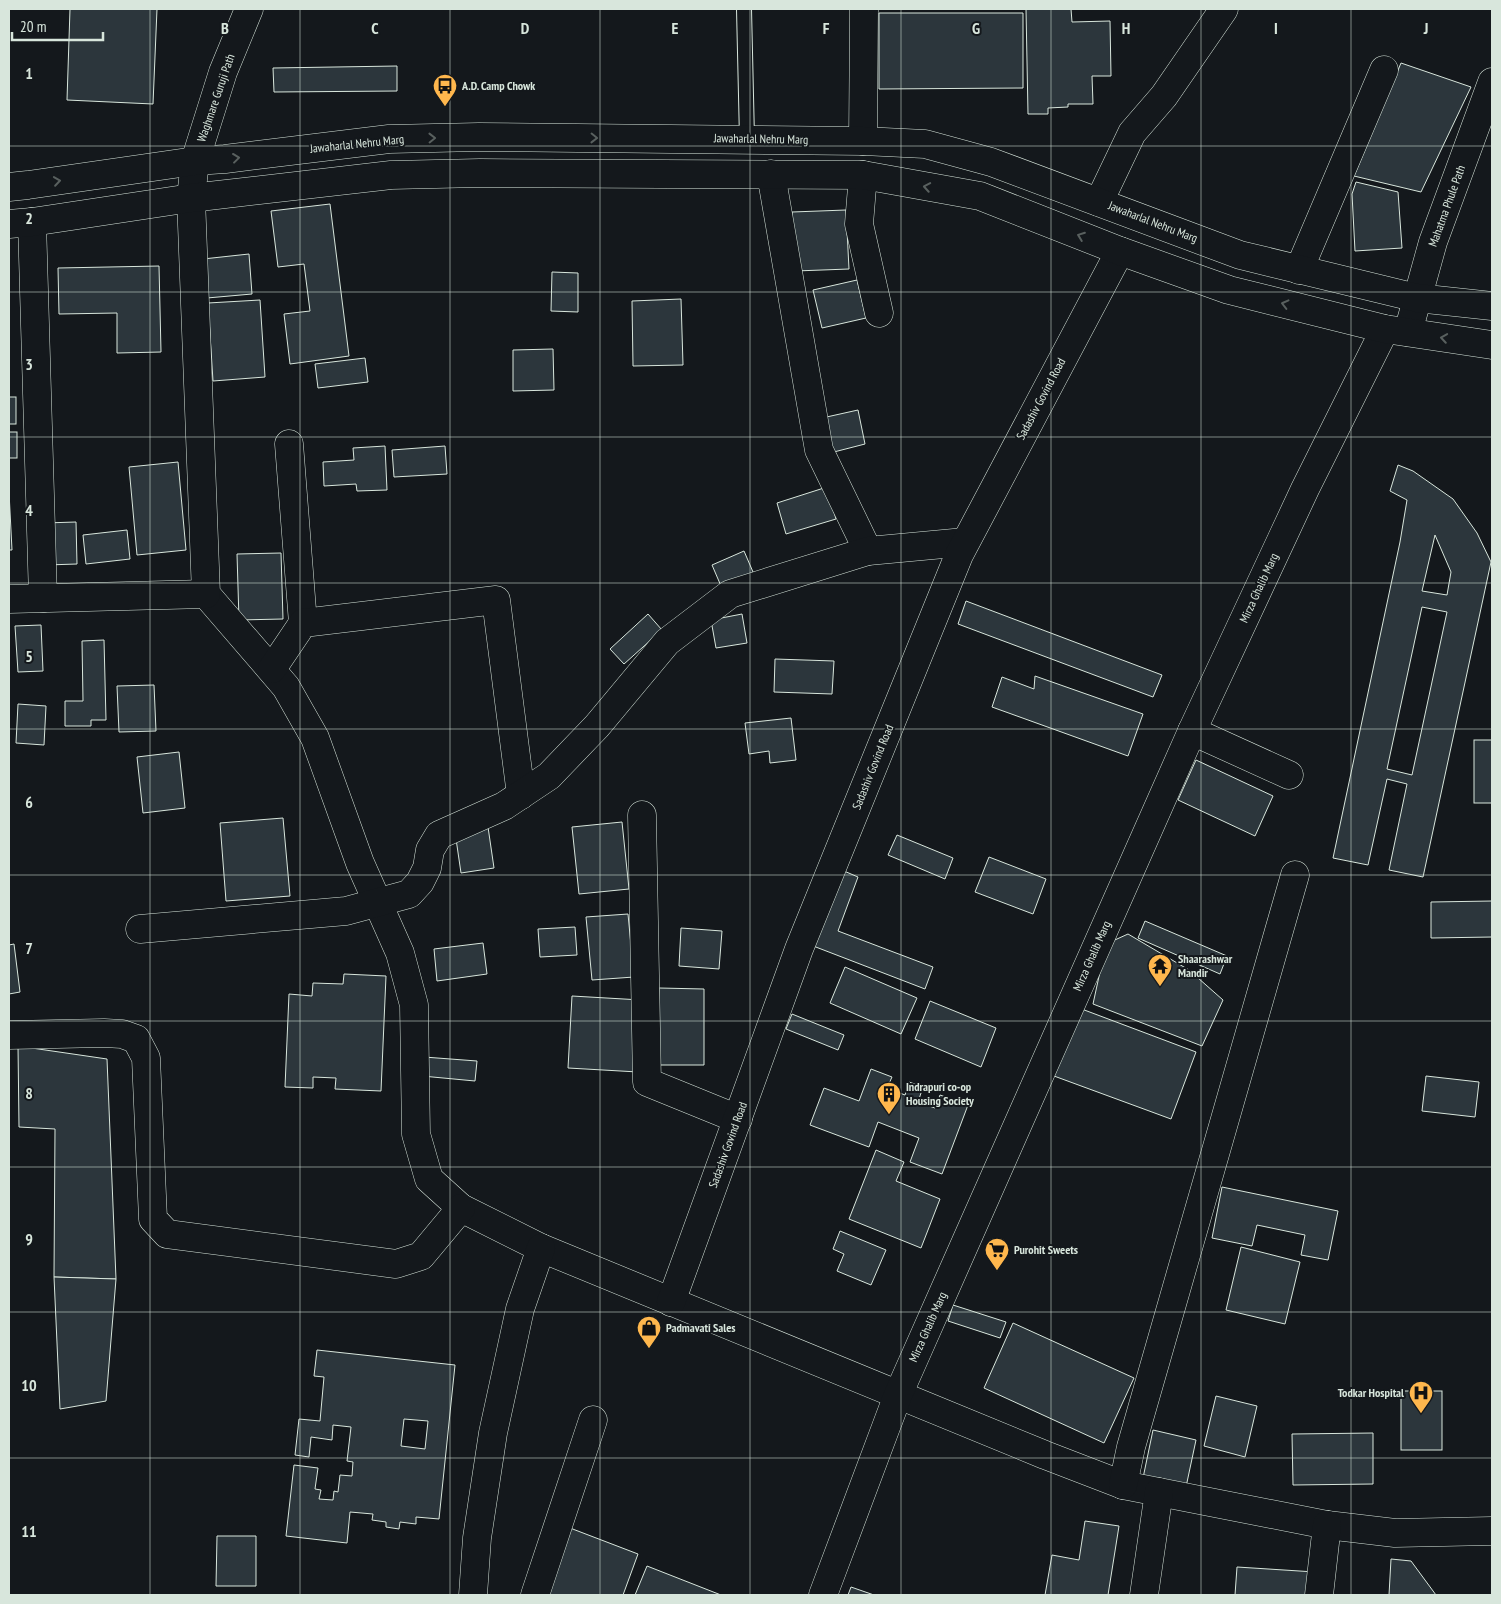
<svg xmlns="http://www.w3.org/2000/svg" width="1501" height="1604" font-family="'PT Sans Narrow',sans-serif">
<rect width="100%" height="100%" fill="#14181c"/>
<g fill="#2c363c" stroke="#d8e6dc" fill-rule="evenodd">
<polygon points="70,9 157,9 153,104 67,100"/>
<polygon points="1026,9 1071,9 1072,22 1110,21 1111,76 1092,76 1093,104 1068,104 1068,107 1048,108 1048,114 1028,114"/>
<polygon points="879,13 1023,13 1023,88 879,89"/>
<polygon points="1401,63 1471,87 1421,192 1354,176"/>
<polygon points="397,66 397,91 274,92 273,68"/>
<polygon points="1356,182 1398,192 1402,248 1355,251 1352,194"/>
<polygon points="330,204 349,356 290,364 284,314 310,311 304,264 278,267 271,211"/>
<polygon points="846,210 849,269 795,271 792,212"/>
<polygon points="249,254 252,294 207,298 203,259"/>
<polygon points="159,266 161,352 117,353 117,313 59,314 58,268"/>
<polygon points="552,272 578,273 578,312 551,311"/>
<polygon points="857,280 866,318 822,328 813,290"/>
<polygon points="681,299 683,365 633,366 632,301"/>
<polygon points="260,300 265,377 213,381 208,303"/>
<polygon points="553,349 554,390 513,391 513,350"/>
<polygon points="365,358 368,382 318,388 315,364"/>
<rect x="9" y="397" width="7" height="27"/>
<polygon points="858,410 865,444 830,453 822,418"/>
<rect x="9" y="432" width="8" height="26"/>
<polygon points="385,446 387,490 357,491 356,484 324,486 323,462 354,460 353,448"/>
<polygon points="445,446 447,474 394,477 392,450"/>
<polygon points="178,462 186,550 137,555 129,467"/>
<path d="M1398 465 1413 471 1453 499 1477 533 1491 562 1423 877 1389 870 1407 784 1387 779 1368 865 1333 858 1400 542 1407 500 1390 491ZM1435 535 1451 572 1447 595 1422 591ZM1422 607 1447 612 1412 775 1387 769Z"/>
<polygon points="827,487 836,519 786,534 777,503"/>
<polygon points="9,492 12,550 9,550"/>
<polygon points="76,522 77,564 46,565 44,523"/>
<polygon points="127,530 130,559 86,564 83,535"/>
<polygon points="744,551 756,579 724,593 712,565"/>
<polygon points="281,553 283,619 239,620 237,554"/>
<polygon points="966,601 1162,675 1153,697 958,624"/>
<polygon points="648,614 662,630 624,664 610,649"/>
<polygon points="742,614 747,643 716,648 711,620"/>
<polygon points="41,625 43,671 18,672 15,626"/>
<polygon points="104,640 106,720 91,720 91,726 65,726 65,701 83,701 82,641"/>
<polygon points="775,659 834,661 832,694 774,692"/>
<polygon points="1035,676 1143,714 1128,756 992,707 1002,677 1034,689"/>
<polygon points="154,685 156,731 119,732 117,686"/>
<polygon points="18,704 46,706 44,745 16,743"/>
<polygon points="791,718 796,760 770,763 769,751 749,754 745,723"/>
<rect x="1474" y="740" width="18" height="63"/>
<polygon points="179,752 185,808 143,813 137,757"/>
<polygon points="1196,760 1273,796 1255,836 1178,800"/>
<polygon points="283,818 290,896 226,901 220,823"/>
<polygon points="622,822 629,889 579,894 572,827"/>
<polygon points="488,827 494,868 461,873 455,832"/>
<polygon points="897,835 953,858 945,879 888,855"/>
<polygon points="989,857 1046,879 1033,914 975,892"/>
<polygon points="837,868 858,877 838,931 933,967 925,989 808,944"/>
<polygon points="1492,901 1492,937 1431,938 1431,902"/>
<polygon points="628,914 634,977 592,980 586,917"/>
<polygon points="1145,921 1227,956 1220,974 1138,938"/>
<polygon points="575,927 577,955 540,957 538,929"/>
<polygon points="681,928 722,931 719,969 679,966"/>
<polygon points="1128,934 1189,970 1223,1000 1202,1046 1093,1004 1106,944"/>
<polygon points="483,943 487,974 437,981 434,949"/>
<polygon points="14,944 20,992 9,994 9,945"/>
<polygon points="845,967 917,998 901,1034 830,1003"/>
<polygon points="344,974 386,976 381,1091 335,1089 336,1078 313,1077 313,1088 285,1087 289,994 312,996 313,983 343,984"/>
<polygon points="659,988 704,989 704,1065 659,1065"/>
<polygon points="572,996 641,1000 638,1072 568,1068"/>
<polygon points="930,1001 996,1028 981,1067 915,1039"/>
<polygon points="1079,1008 1196,1052 1171,1119 1054,1076"/>
<polygon points="792,1014 844,1035 838,1050 786,1029"/>
<polygon points="18,1046 107,1059 116,1279 54,1277 55,1129 19,1127"/>
<polygon points="424,1057 477,1061 475,1081 422,1076"/>
<polygon points="871,1069 892,1077 887,1088 905,1095 909,1082 923,1087 918,1102 935,1108 940,1095 968,1105 942,1174 910,1162 919,1138 878,1122 869,1147 810,1125 824,1088 859,1101"/>
<polygon points="1426,1076 1479,1082 1475,1117 1422,1111"/>
<polygon points="876,1150 904,1162 896,1181 940,1199 921,1248 849,1219"/>
<polygon points="1222,1187 1338,1211 1328,1260 1301,1255 1305,1235 1257,1225 1252,1246 1212,1238"/>
<polygon points="840,1231 886,1250 871,1285 837,1271 844,1254 833,1249"/>
<polygon points="1241,1247 1300,1262 1285,1324 1226,1310"/>
<polygon points="54,1277 116,1279 106,1401 60,1409"/>
<polygon points="953,1305 1006,1322 1000,1338 948,1321"/>
<polygon points="1013,1323 1134,1378 1104,1443 984,1388"/>
<path d="M317 1350 455 1365 439 1519 416 1517V1524L400 1522 399 1529 386 1527V1522L372 1520 373 1514 350 1512 347 1543 286 1536 294 1465 318 1468 315 1489 321 1490 319 1499 333 1500 334 1491 338 1492 340 1475 352 1476 353 1462 347 1461 351 1427 333 1425 332 1440 311 1437 309 1457 295 1455 299 1419 320 1421 324 1377 314 1376ZM404 1419 428 1421 425 1449 401 1446Z"/>
<rect x="1401" y="1391" width="41" height="59"/>
<polygon points="1216,1396 1257,1406 1245,1457 1204,1446"/>
<polygon points="1153,1430 1196,1440 1186,1487 1143,1478"/>
<polygon points="1373,1433 1373,1484 1293,1485 1292,1434"/>
<polygon points="1085,1521 1119,1526 1108,1595 1045,1595 1052,1555 1079,1560"/>
<polygon points="570,1528 638,1554 623,1595 545,1595"/>
<polygon points="217,1536 256,1536 256,1586 216,1586"/>
<polygon points="1391,1559 1411,1561 1436,1595 1389,1595"/>
<polygon points="647,1566 721,1595 635,1595"/>
<polygon points="1237,1567 1315,1572 1313,1595 1235,1595"/>
<polygon points="851,1587 874,1595 848,1595"/>
</g>
<g fill="none" stroke-linecap="round" stroke-linejoin="round">
<defs>
<polyline id="service" points="744,9 747,139"/>
<g id="minor">
<polyline points="249,9 223,72 195,161 191,198 206,594 286,687 315,738 360,863 400,953 414,1005 416,1134 429,1179 461,1208 541,1248 1045,1455 1123,1485 1327,1525 1395,1533 1492,1531"/>
<polyline points="863,141 864,9"/>
<polyline points="771,174 819,450 868,551"/>
<polyline points="863,175 859,224 879,313"/>
<polyline points="1099,202 1132,133 1164,96 1224,9"/>
<polyline points="32,222 43,598"/>
<polyline points="1299,270 1384,70"/>
<polyline points="289,444 303,623"/>
<polyline points="9,599 206,594"/>
<polyline points="272,669 303,623 496,600 521,795"/>
<polyline points="1192,731 1289,775"/>
<polyline points="642,815 647,1082 738,1119"/>
<polyline points="140,929 346,911 409,894 420,882 427,868 430,850 439,835 504,806 549,776 597,726 667,642 730,594 868,551 965,542"/>
<polyline points="9,1035 104,1033 122,1034 136,1039 146,1058 153,1219 167,1234 396,1264 421,1256 461,1208"/>
<polyline points="671,1302 799,949 959,555 1120,251"/>
<polyline points="1123,1485 1131,1447 1295,875"/>
<polyline points="473,1595 477,1538 493,1433 520,1309 541,1248"/>
<polyline points="535,1595 593,1420"/>
<polyline points="1144,1595 1159,1492"/>
<polyline points="1319,1595 1327,1525"/>
</g>
<polyline id="tertiary" points="823,1595 898,1395 1192,731 1305,489 1385,329"/>
<polyline id="secondary" points="1408,332 1433,242 1492,82"/>
<g id="primary">
<polyline points="9,187 28,185 195,161 225,159 389,139 479,137 863,141 925,144 991,162 1240,255 1417,298 1492,306"/>
<polyline points="9,224 32,222 191,198 391,175 480,173 863,175 980,196 1120,251 1229,290 1385,329 1492,345"/>
</g>
</defs>
<use href="#service" stroke="#d8e6dc" stroke-width="16"/>
<use href="#minor" stroke="#d8e6dc" stroke-width="29"/>
<use href="#tertiary" stroke="#d8e6dc" stroke-width="29"/>
<use href="#secondary" stroke="#d8e6dc" stroke-width="29"/>
<use href="#primary" stroke="#d8e6dc" stroke-width="29"/>
<use href="#service" stroke="#14181c" stroke-width="14"/>
<use href="#minor" stroke="#14181c" stroke-width="28"/>
<use href="#tertiary" stroke="#14181c" stroke-width="28"/>
<use href="#secondary" stroke="#14181c" stroke-width="28"/>
<use href="#primary" stroke="#14181c" stroke-width="28"/>
</g>
<defs><path id="oneway-chevron" d="M-2-3.5L2.5 0L-2 3.5" fill="none" stroke-width="1.6" stroke-linecap="round" stroke-linejoin="round" transform="scale(1.25)"/></defs>
<g stroke="#59605f">
<use href="#oneway-chevron" transform="translate(432 138) rotate(-1)"/>
<use href="#oneway-chevron" transform="translate(594 138) rotate(1)"/>
<use href="#oneway-chevron" transform="translate(236 158) rotate(-7)"/>
<use href="#oneway-chevron" transform="translate(57 181) rotate(-8)"/>
<use href="#oneway-chevron" transform="translate(927 187) rotate(-170)"/>
<use href="#oneway-chevron" transform="translate(1081 236) rotate(-159)"/>
<use href="#oneway-chevron" transform="translate(1285 304) rotate(-166)"/>
<use href="#oneway-chevron" transform="translate(1444 338) rotate(-171)"/>
</g>
<path fill="none" stroke="#d8e6dc" stroke-width="1" stroke-opacity="0.55" d="M150 9V1595M300 9V1595M450 9V1595M600 9V1595M750 9V1595M901 9V1595M1051 9V1595M1201 9V1595M1351 9V1595M9 146H1492M9 292H1492M9 437H1492M9 583H1492M9 729H1492M9 875H1492M9 1021H1492M9 1167H1492M9 1312H1492M9 1458H1492"/>
<defs>
<symbol id="bus-pin" viewBox="-11 -11 22 30"><path d="M0 17L-7.5 6A9.5 9.5 0 1 1 7.5 6Z" fill="#ffb74d" stroke="#14181c"/><path d="M-5-6H5V4H4V6H2V4H-2V6H-4V4H-5ZM-3.5-4V0h7V-4ZM-3.5 1.2v1.5H-2V1.2ZM2 1.2v1.5H3.5V1.2Z" fill="#111"/></symbol>
<symbol id="temple-pin" viewBox="-11 -11 22 30"><path d="M0 17L-7.5 6A9.5 9.5 0 1 1 7.5 6Z" fill="#ffb74d" stroke="#14181c"/><path d="M0-6L5-2H3V0L6.5 2.5H4V6H1.5V3h-3V6H-4V2.5H-6.5L-3 0V-2H-5Z" fill="#111"/></symbol>
<symbol id="building-pin" viewBox="-11 -11 22 30"><path d="M0 17L-7.5 6A9.5 9.5 0 1 1 7.5 6Z" fill="#ffb74d" stroke="#14181c"/><path d="M-4-6H4V6H1V3H-1V6H-4ZM-2.5-4.3h1.7v1.8h-1.7ZM.8-4.3h1.7v1.8H.8ZM-2.5-1h1.7V.8h-1.7ZM.8-1h1.7V.8H.8Z" fill="#111"/></symbol>
<symbol id="supermarket-pin" viewBox="-11 -11 22 30"><path d="M0 17L-7.5 6A9.5 9.5 0 1 1 7.5 6Z" fill="#ffb74d" stroke="#14181c"/><path d="M-6-5.5h2.5l.6 2H6L4.5 2H-2.5L-4.4-4H-6ZM-1.5 3.2a1.3 1.3 0 1 0 .1 0ZM3 3.2a1.3 1.3 0 1 0 .1 0Z" fill="#111"/></symbol>
<symbol id="shop-pin" viewBox="-11 -11 22 30"><path d="M0 17L-7.5 6A9.5 9.5 0 1 1 7.5 6Z" fill="#ffb74d" stroke="#14181c"/><path d="M-5-2.5h2.3a2.7 3.5 0 0 1 5.4 0H5L5.5 6h-11ZM-1.5-2.5h3a1.5 2.3 0 0 0-3 0Z" fill="#111"/></symbol>
<symbol id="hospital-pin" viewBox="-11 -11 22 30"><path d="M0 17L-7.5 6A9.5 9.5 0 1 1 7.5 6Z" fill="#ffb74d" stroke="#14181c"/><path d="M-5-5h3v3.5h4V-5h3V5h-3V1.5h-4V5h-3Z" fill="#111"/></symbol>
</defs>
<g fill-rule="evenodd">
<use href="#bus-pin" x="431" y="72" width="28" height="38"/>
<use href="#temple-pin" x="1146" y="952" width="28" height="38"/>
<use href="#building-pin" x="875" y="1080" width="28" height="38"/>
<use href="#supermarket-pin" x="983" y="1236" width="28" height="38"/>
<use href="#shop-pin" x="635" y="1314" width="28" height="38"/>
<use href="#hospital-pin" x="1407" y="1379" width="28" height="38"/>
</g>
<g text-anchor="middle" stroke-width="4" stroke-linejoin="round" paint-order="stroke">
<g font-size="12" font-weight="bold" fill="#d8e6dc" stroke="#14181c" text-anchor="start">
<text x="462" y="90">A.D. Camp Chowk</text>
<text x="1178" y="963">Shaarashwar<tspan x="1178" dy="14">Mandir</tspan></text>
<text x="906" y="1091">Indrapuri co-op<tspan x="906" dy="14">Housing Society</tspan></text>
<text x="1014" y="1254">Purohit Sweets</text>
<text x="666" y="1332">Padmavati Sales</text>
<text x="1404" y="1397" text-anchor="end">Todkar Hospital</text>
</g>
<g font-size="12" fill="#d8e6dc" stroke="#14181c">
<text transform="translate(216 98) rotate(-71)" y="4">Waghmare Guruji Path</text>
<text transform="translate(761 139) rotate(1)" y="4">Jawaharlal Nehru Marg</text>
<text transform="translate(357 144) rotate(-6)" y="4">Jawaharlal Nehru Marg</text>
<text transform="translate(1447 206) rotate(-70)" y="4">Mahatma Phule Path</text>
<text transform="translate(1153 222) rotate(21)" y="4">Jawaharlal Nehru Marg</text>
<text transform="translate(1041 399) rotate(-62)" y="4">Sadashiv Govind Road</text>
<text transform="translate(1259 588) rotate(-65)" y="4">Mirza Ghalib Marg</text>
<text transform="translate(873 767) rotate(-68)" y="4">Sadashiv Govind Road</text>
<text transform="translate(1092 956) rotate(-66)" y="4">Mirza Ghalib Marg</text>
<text transform="translate(728 1145) rotate(-70)" y="4">Sadashiv Govind Road</text>
<text transform="translate(928 1327) rotate(-66)" y="4">Mirza Ghalib Marg</text>
</g>
</g>
<g font-size="16" text-anchor="middle" font-weight="bold" fill="#d8e6dc" stroke="#14181c" stroke-width="4" stroke-linejoin="round" paint-order="stroke">
<text x="225" y="34">B</text>
<text x="375" y="34">C</text>
<text x="525" y="34">D</text>
<text x="675" y="34">E</text>
<text x="826" y="34">F</text>
<text x="976" y="34">G</text>
<text x="1126" y="34">H</text>
<text x="1276" y="34">I</text>
<text x="1426" y="34">J</text>
<text x="29" y="79">1</text>
<text x="29" y="224">2</text>
<text x="29" y="370">3</text>
<text x="29" y="516">4</text>
<text x="29" y="662">5</text>
<text x="29" y="808">6</text>
<text x="29" y="954">7</text>
<text x="29" y="1099">8</text>
<text x="29" y="1245">9</text>
<text x="29" y="1391">10</text>
<text x="29" y="1537">11</text>
</g>
<rect width="1501" height="1604" fill="none" stroke="#d8e6dc" stroke-width="20"/>
<path d="M12 32v8h91v-8" fill="none" stroke="#d8e6dc" stroke-width="2.5"/>
<text x="20" y="32" font-size="15" fill="#d8e6dc" stroke="#14181c" stroke-width="4" paint-order="stroke">20 m</text>
</svg>
